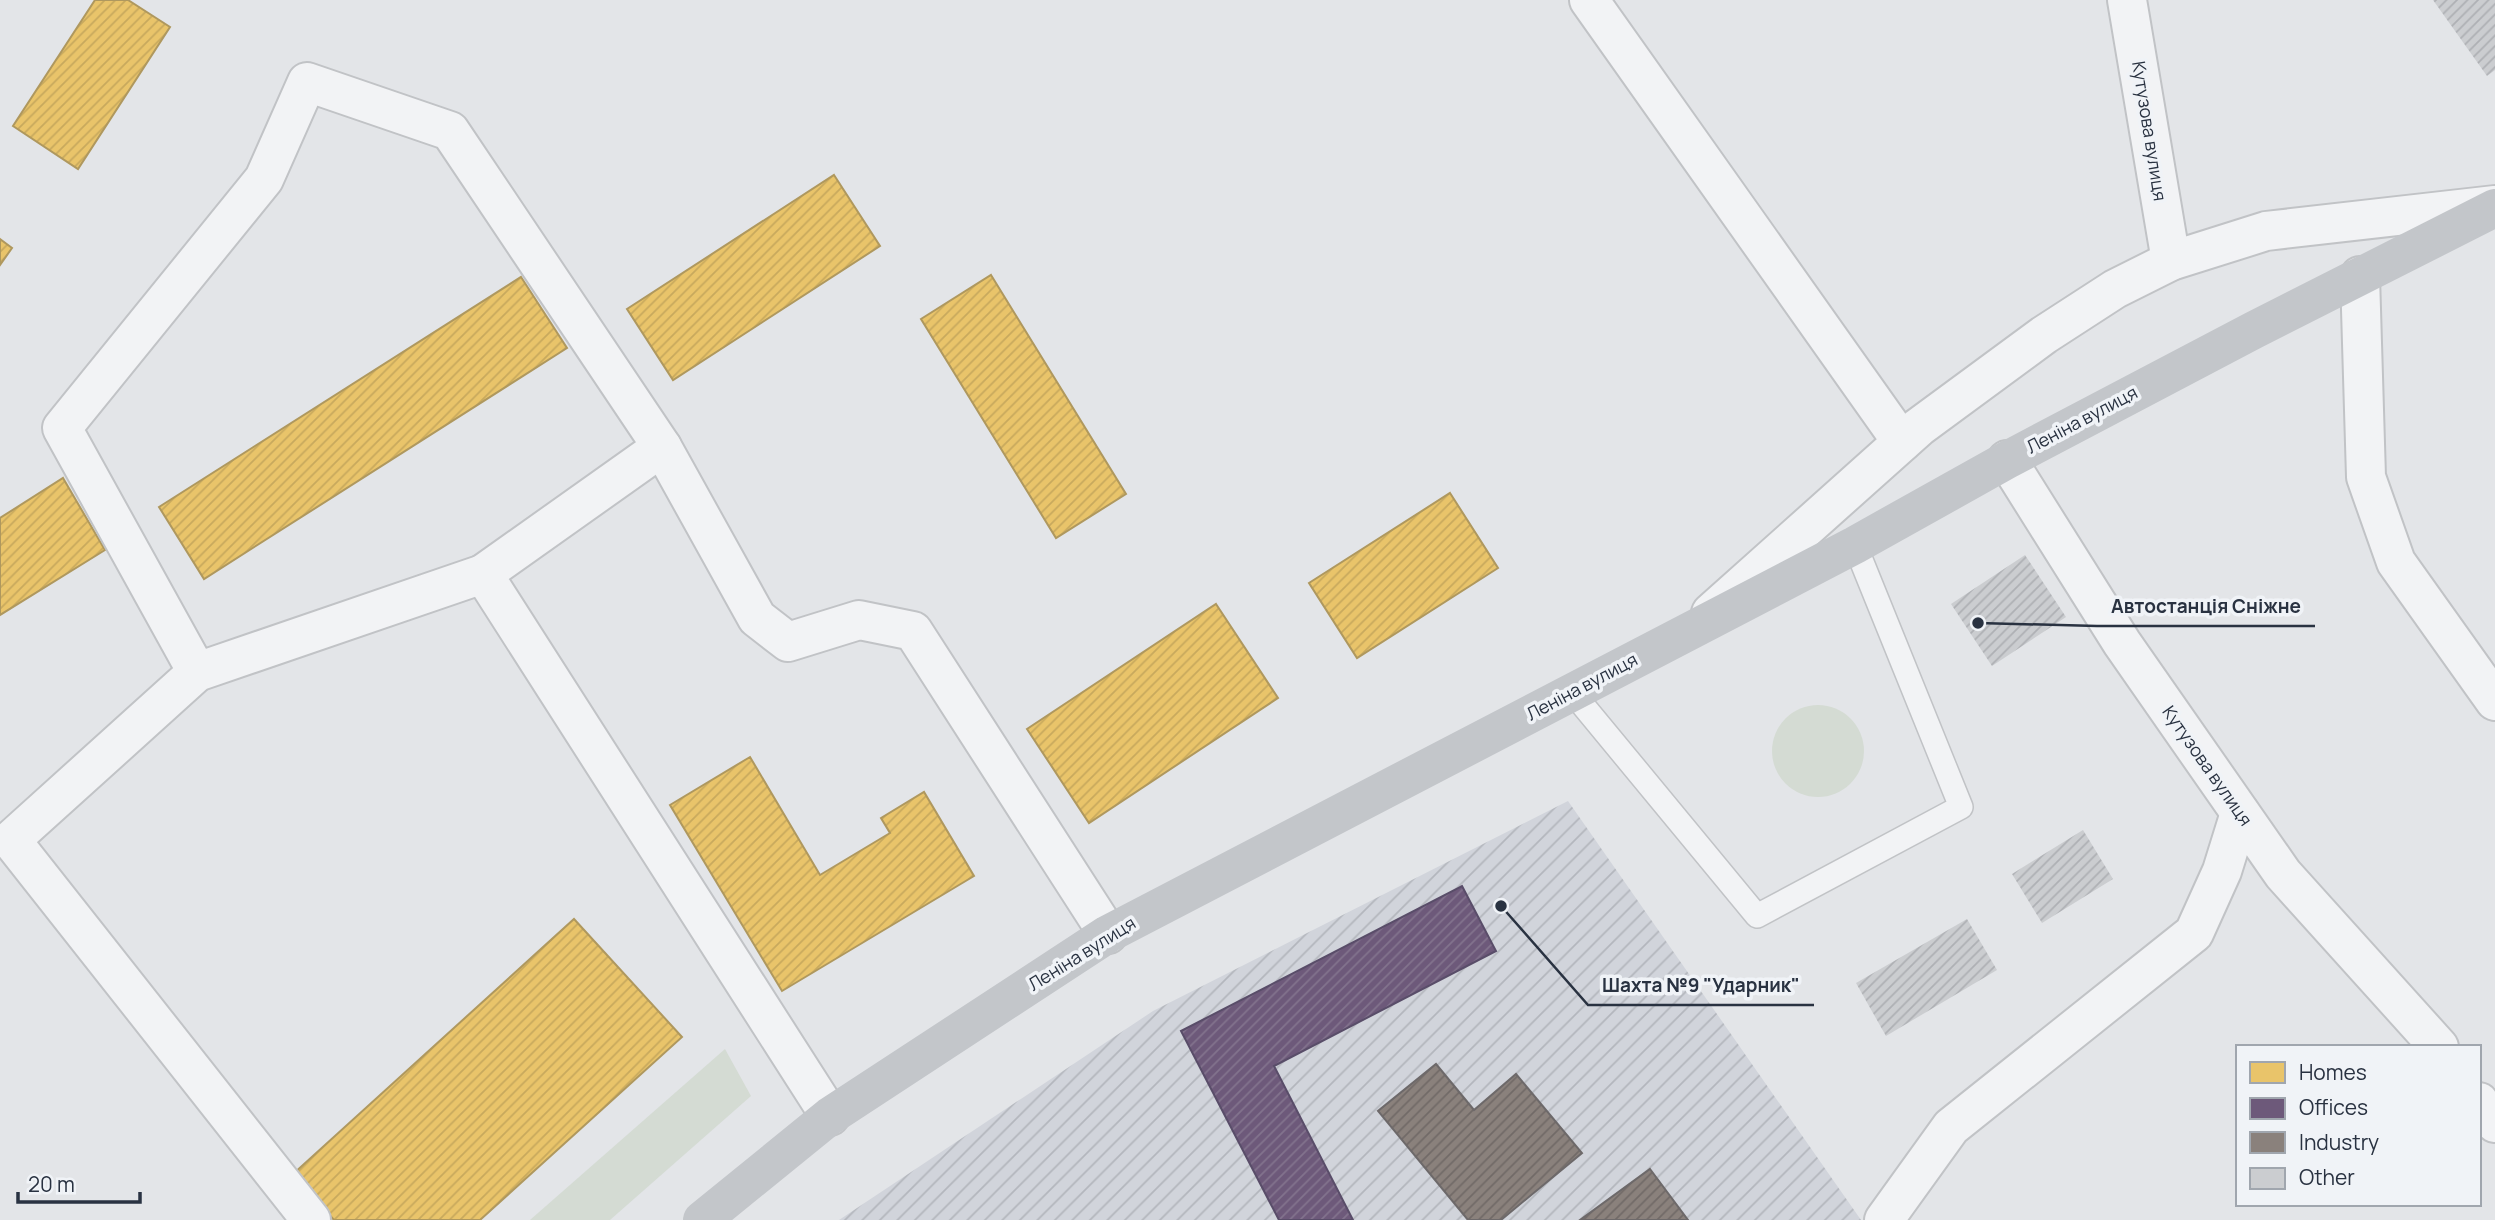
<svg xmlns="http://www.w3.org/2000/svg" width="2495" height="1220" font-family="Manrope,sans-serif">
<defs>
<pattern id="industrial-furrows" width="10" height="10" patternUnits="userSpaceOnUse" patternTransform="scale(1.75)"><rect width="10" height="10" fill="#d1d4db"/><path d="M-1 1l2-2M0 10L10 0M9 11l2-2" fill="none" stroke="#b3b6bd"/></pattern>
<pattern id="homes-hatch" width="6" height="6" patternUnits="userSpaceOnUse" patternTransform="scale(1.75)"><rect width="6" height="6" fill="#e9c46a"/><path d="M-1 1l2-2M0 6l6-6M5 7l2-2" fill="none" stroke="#c8a95d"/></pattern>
<pattern id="offices-hatch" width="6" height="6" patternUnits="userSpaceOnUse" patternTransform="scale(1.75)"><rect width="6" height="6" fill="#6d597a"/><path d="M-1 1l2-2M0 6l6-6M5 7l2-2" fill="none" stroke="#82738d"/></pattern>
<pattern id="industry-hatch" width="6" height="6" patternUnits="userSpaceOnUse" patternTransform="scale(1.75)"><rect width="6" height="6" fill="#8a817c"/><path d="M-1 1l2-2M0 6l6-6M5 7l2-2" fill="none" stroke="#716a67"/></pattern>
<pattern id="building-hatch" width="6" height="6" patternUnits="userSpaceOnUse" patternTransform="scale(1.75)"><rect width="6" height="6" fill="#cbcdd0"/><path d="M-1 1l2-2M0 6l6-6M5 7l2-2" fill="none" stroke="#aeb0b4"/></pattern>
</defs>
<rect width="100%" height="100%" fill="#e3e5e8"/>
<polygon fill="url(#industrial-furrows)" points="1568,801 1861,1220 839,1220 1153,1011"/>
<g fill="#d4dbd3">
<circle cx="1818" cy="751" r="46"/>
<polygon points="725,1049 751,1096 610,1220 530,1220"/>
</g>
<g fill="url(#homes-hatch)" stroke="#af985e" stroke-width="2">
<polygon points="95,0 128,0 170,27 78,169 13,126"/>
<polygon points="834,175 880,246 673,380 627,309"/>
<polygon points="0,239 12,248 0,265"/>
<polygon points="991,275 1126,494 1056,538 921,319"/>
<polygon points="521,277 567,348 204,579 159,507"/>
<polygon points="63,478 105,550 0,615 0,518"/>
<polygon points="1450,493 1498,568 1357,658 1309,583"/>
<polygon points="1216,604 1278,698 1089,823 1027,729"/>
<polygon points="750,757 820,875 890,833 881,818 924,792 974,876 782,991 670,805"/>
<polygon points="574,919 682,1037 480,1220 334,1220 293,1174"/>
</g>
<polygon fill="url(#offices-hatch)" stroke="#594d69" stroke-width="2" points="1462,886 1496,951 1274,1066 1353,1220 1279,1220 1181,1031"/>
<g fill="url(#industry-hatch)" stroke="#6d696a" stroke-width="2">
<polygon points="1436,1064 1474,1110 1516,1074 1582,1153 1501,1220 1468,1220 1378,1111"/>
<polygon points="1650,1169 1688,1220 1580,1220"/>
</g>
<g fill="url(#building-hatch)">
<polygon points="2433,0 2495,0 2495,70 2487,76"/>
<polygon points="2025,555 2066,617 1992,666 1951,604"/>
<polygon points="2083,830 2113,879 2042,923 2012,874"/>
<polygon points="1967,919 1997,970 1886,1036 1856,983"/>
</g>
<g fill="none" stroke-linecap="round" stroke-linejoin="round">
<defs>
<polyline id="lane" points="1572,692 1757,916 1961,807 1855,545"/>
<g id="street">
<polyline points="1589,0 1902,442"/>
<polyline points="2127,0 2171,261"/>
<polyline points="2360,276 2366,477 2396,562 2495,701"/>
<polyline points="662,447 483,574 830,1116"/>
<polyline points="2007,460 2122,643 2283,874 2439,1047"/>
<polyline points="1711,613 1919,427 2044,335 2115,289 2171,261 2266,231 2495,205"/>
<polyline points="197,672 62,428 264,179 307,82 450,131 662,447 757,618 788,642 859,620 913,631 1108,934"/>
<polyline points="2479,1102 2495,1123"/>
<polyline points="311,1220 11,840 197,672 483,574"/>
<polyline points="1884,1220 1951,1127 2194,933 2222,871 2240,813"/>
</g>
</defs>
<use href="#lane" stroke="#c1c3c6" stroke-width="26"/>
<use href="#street" stroke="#c1c3c6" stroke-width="42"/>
<use href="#lane" stroke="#f2f3f5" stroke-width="23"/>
<use href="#street" stroke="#f2f3f5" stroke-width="38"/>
<polyline stroke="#c3c6ca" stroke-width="38" points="702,1220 830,1116 1108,934 1855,545 2007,460 2254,330 2495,208"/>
</g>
<g text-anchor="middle" stroke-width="7" stroke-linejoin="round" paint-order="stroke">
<g font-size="18" fill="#293241" stroke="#f0f3f7">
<text transform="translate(2149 131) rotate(81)" y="6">Кутузова вулиця</text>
<text transform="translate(2082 420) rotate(-28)" y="6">Леніна вулиця</text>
<text transform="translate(1582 687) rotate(-28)" y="6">Леніна вулиця</text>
<text transform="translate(2207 766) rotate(55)" y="6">Кутузова вулиця</text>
<text transform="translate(1082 954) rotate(-32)" y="6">Леніна вулиця</text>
</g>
</g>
<path fill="none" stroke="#293241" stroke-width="2.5" d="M1978 623L2097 626H2315M1501 906L1588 1005H1814"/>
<g fill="#293241" stroke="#f0f3f7" stroke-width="2.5">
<circle cx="1978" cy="623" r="7"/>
<circle cx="1501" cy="906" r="7"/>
</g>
<g font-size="19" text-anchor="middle" font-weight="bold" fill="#293241" stroke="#f0f3f7" stroke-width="7" stroke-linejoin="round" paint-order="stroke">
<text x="2206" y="613">Автостанція Сніжне</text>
<text x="1701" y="992">Шахта №9 "Ударник"</text>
</g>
<rect x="2236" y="1045" width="245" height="161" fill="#f0f3f7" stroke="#a0a6ae" stroke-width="2"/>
<rect x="2250" y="1062" width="35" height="21" fill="#e9c46a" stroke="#a0a6ae" stroke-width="2"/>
<text x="2299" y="1080" font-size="21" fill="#293241">Homes</text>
<rect x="2250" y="1098" width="35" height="21" fill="#6d597a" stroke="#a0a6ae" stroke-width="2"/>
<text x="2299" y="1115" font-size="21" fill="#293241">Offices</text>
<rect x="2250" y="1132" width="35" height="21" fill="#8a817c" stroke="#a0a6ae" stroke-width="2"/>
<text x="2299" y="1150" font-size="21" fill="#293241">Industry</text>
<rect x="2250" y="1168" width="35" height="21" fill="#cbcdd0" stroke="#a0a6ae" stroke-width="2"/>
<text x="2299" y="1185" font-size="21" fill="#293241">Other</text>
<path d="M18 1192v10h122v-10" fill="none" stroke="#293241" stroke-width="3.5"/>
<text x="28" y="1192" font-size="21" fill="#293241" stroke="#f0f3f7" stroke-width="5" paint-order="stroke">20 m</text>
</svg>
